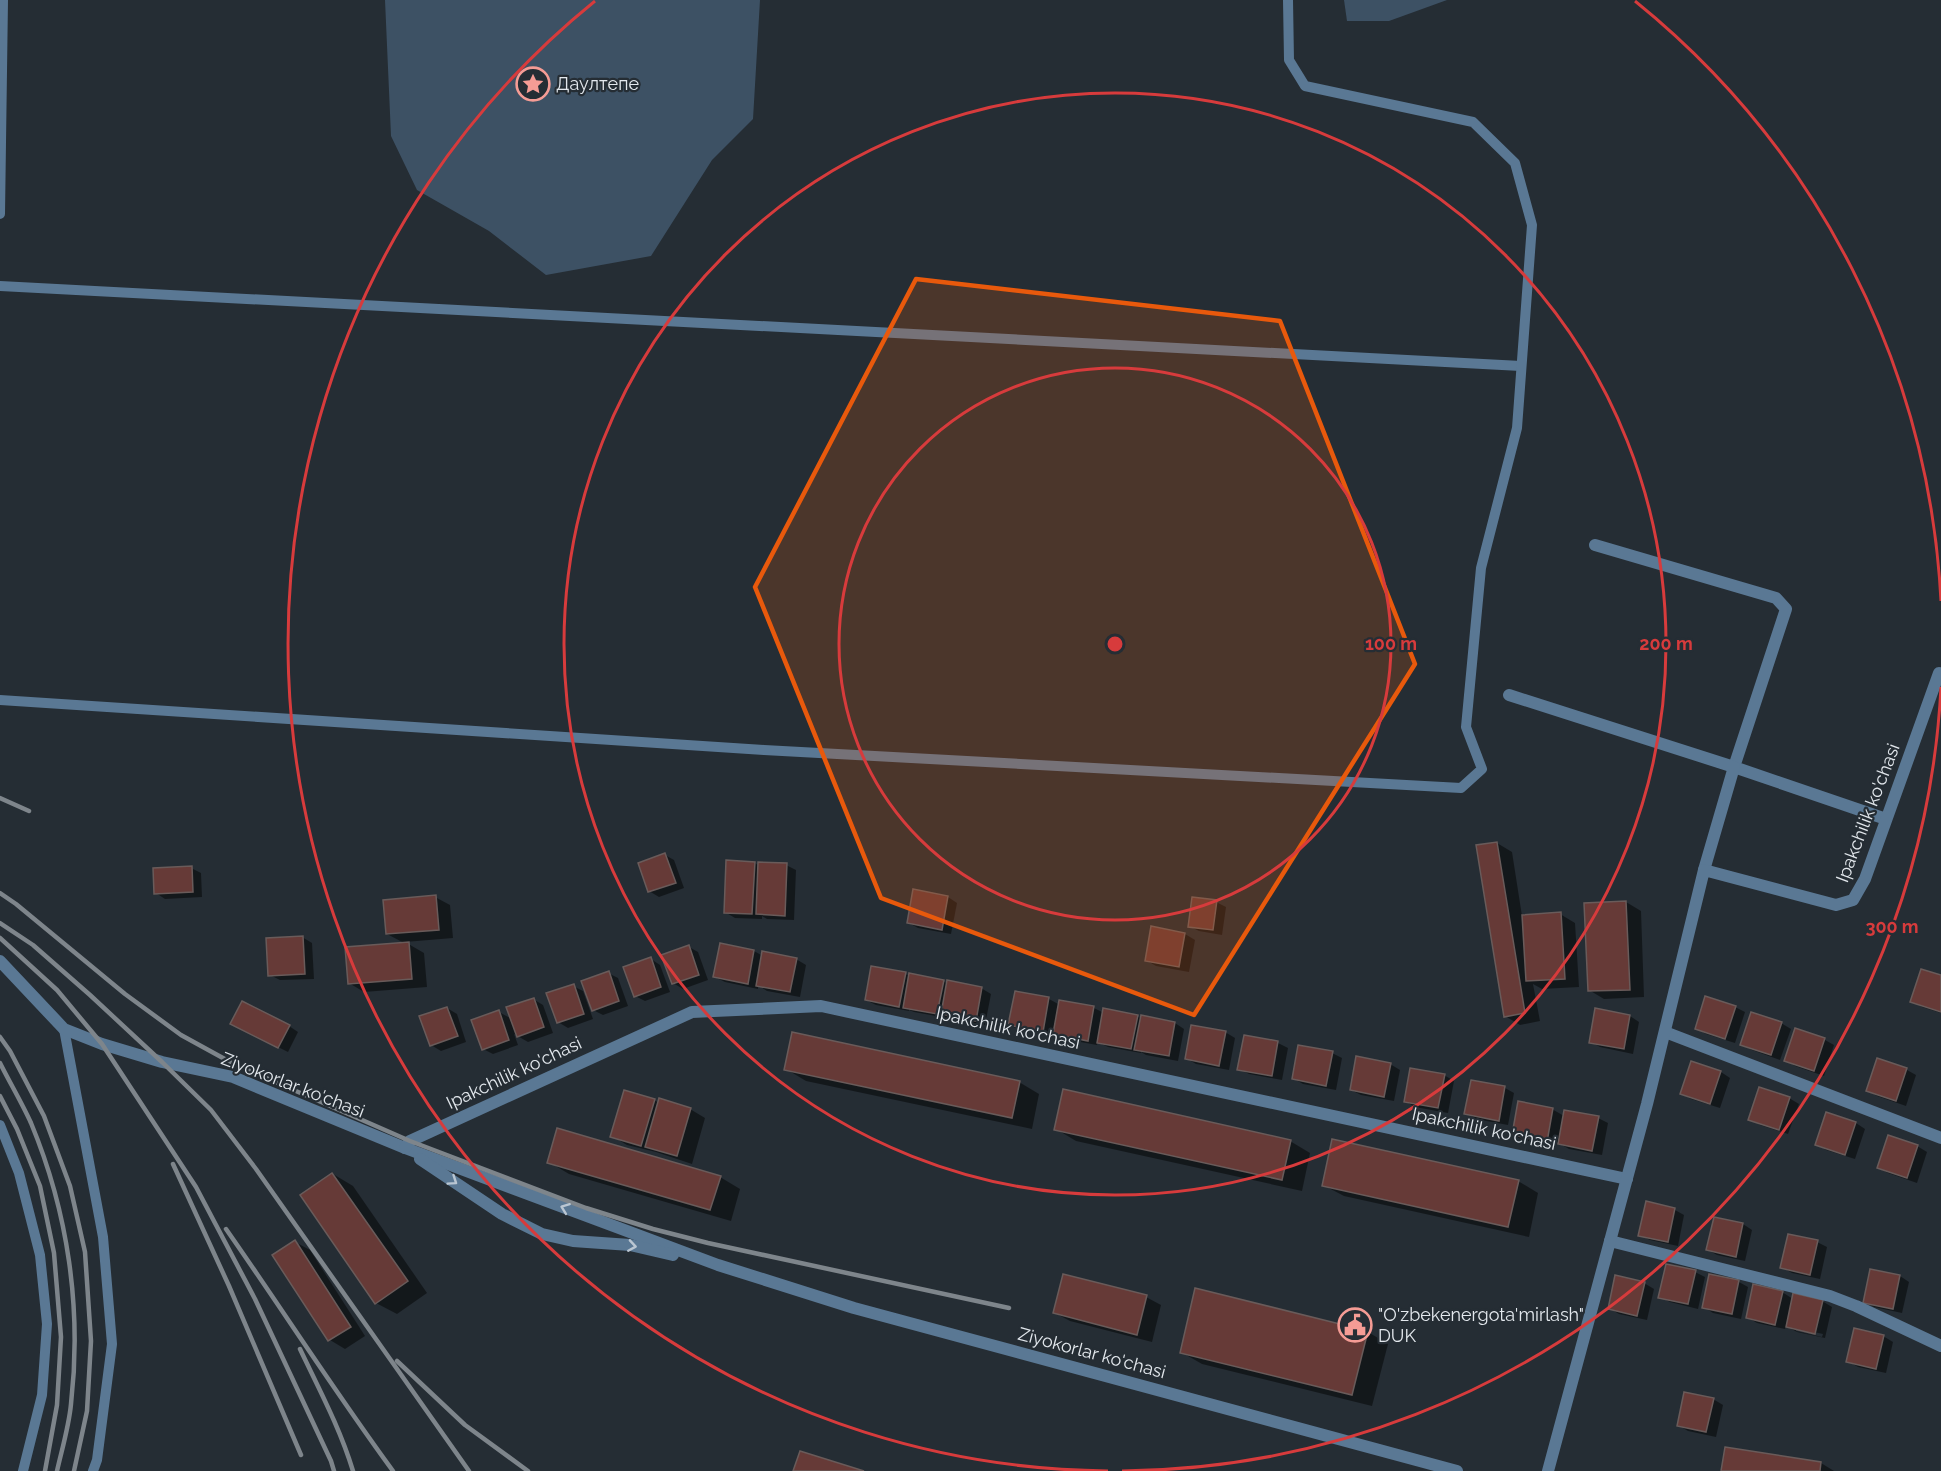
<svg xmlns="http://www.w3.org/2000/svg" width="1941" height="1471" font-family="Raleway,sans-serif">
<rect width="100%" height="100%" fill="#252d34"/>
<g fill="#3d5164">
<polygon points="385,0 760,0 753,119 712,160 651,256 546,275 489,231 417,190 391,136"/>
<polygon points="1344,0 1447,0 1389,21 1347,21"/>
</g>
<g fill="#0007" fill-rule="evenodd">
<polygon points="1497,843 1512,852 1522,916 1560,914 1575,923 1579,987 1542,989 1533,984 1540,1021 1520,1025 1505,1016"/>
<polygon points="665,855 674,860 684,888 659,897 649,891"/>
<polygon points="755,863 759,866 786,865 796,870 794,920 767,919 762,916 762,919 735,918 725,912"/>
<polygon points="191,868 201,873 202,897 165,899 156,893"/>
<polygon points="435,897 450,905 453,938 405,942 424,953 427,987 364,992 349,983 406,944 387,934"/>
<polygon points="948,897 957,903 951,934 918,928 909,923"/>
<polygon points="1216,902 1226,907 1222,935 1199,931 1189,926"/>
<polygon points="1626,902 1641,911 1644,997 1604,999 1589,990"/>
<polygon points="1152,928 1185,934 1195,940 1189,972 1156,966 1146,960"/>
<polygon points="302,937 312,943 314,979 280,980 270,975"/>
<polygon points="689,947 698,952 708,980 683,989 673,983"/>
<polygon points="754,951 763,956 796,959 806,965 800,997 767,991 758,985 758,989 725,982 715,977"/>
<polygon points="651,959 660,965 670,992 645,1001 635,996"/>
<polygon points="608,973 618,978 628,1006 603,1015 593,1010"/>
<polygon points="905,974 910,976 943,981 948,984 981,988 991,994 985,1025 952,1019 947,1016 947,1018 914,1012 909,1010 909,1011 876,1005 866,1000"/>
<polygon points="1941,977 1941,1013 1922,1007 1912,1001"/>
<polygon points="573,986 583,991 593,1019 568,1028 558,1022"/>
<polygon points="1016,993 1049,999 1060,1005 1094,1008 1104,1013 1137,1016 1142,1019 1175,1023 1184,1029 1178,1061 1146,1055 1141,1052 1141,1053 1108,1047 1098,1042 1097,1045 1064,1039 1053,1033 1052,1036 1019,1030 1010,1025"/>
<polygon points="533,999 543,1005 553,1033 528,1042 514,1034 518,1045 493,1054 483,1049 499,1012 512,1019"/>
<polygon points="1735,1007 1745,1012 1735,1043 1706,1034 1696,1028"/>
<polygon points="447,1008 457,1014 466,1042 441,1051 431,1045"/>
<polygon points="1630,1016 1639,1022 1633,1054 1600,1047 1591,1042"/>
<polygon points="1781,1023 1791,1029 1780,1060 1752,1050 1742,1045"/>
<polygon points="289,1026 298,1032 288,1052 242,1029"/>
<polygon points="1796,1030 1825,1040 1834,1045 1824,1076 1795,1066 1786,1060"/>
<polygon points="1225,1032 1235,1038 1229,1070 1196,1064 1186,1058"/>
<polygon points="1245,1037 1278,1043 1288,1048 1282,1080 1249,1074 1239,1069"/>
<polygon points="1332,1053 1342,1058 1336,1090 1303,1084 1293,1078"/>
<polygon points="1878,1060 1907,1070 1916,1075 1906,1106 1877,1096 1868,1091"/>
<polygon points="1692,1063 1721,1072 1730,1078 1720,1108 1691,1099 1682,1094"/>
<polygon points="1390,1064 1400,1070 1394,1101 1361,1095 1351,1090"/>
<polygon points="786,1069 1019,1082 1039,1094 1032,1129 806,1081"/>
<polygon points="1444,1075 1454,1081 1448,1113 1415,1107 1405,1101"/>
<polygon points="1505,1088 1514,1093 1508,1125 1476,1119 1466,1113"/>
<polygon points="1789,1098 1799,1104 1788,1134 1760,1125 1750,1119"/>
<polygon points="654,1100 659,1103 690,1109 705,1118 692,1164 656,1152 627,1145 612,1136"/>
<polygon points="1552,1109 1564,1116 1598,1118 1608,1123 1602,1155 1569,1149 1557,1142 1556,1146 1523,1140 1513,1135"/>
<polygon points="1856,1123 1865,1129 1855,1159 1826,1150 1817,1144"/>
<polygon points="1056,1129 1290,1141 1310,1153 1302,1191 1076,1141"/>
<polygon points="1917,1146 1927,1152 1917,1183 1888,1173 1878,1168"/>
<polygon points="549,1162 720,1177 740,1189 731,1221 569,1174"/>
<polygon points="333,1174 353,1186 427,1293 397,1314 376,1303"/>
<polygon points="1518,1181 1538,1193 1529,1237 1344,1196 1323,1185"/>
<polygon points="1675,1210 1684,1215 1678,1246 1650,1240 1640,1235"/>
<polygon points="1715,1218 1743,1224 1752,1230 1745,1261 1717,1255 1708,1250"/>
<polygon points="295,1242 310,1250 365,1336 345,1349 330,1340 275,1255"/>
<polygon points="1817,1242 1827,1247 1820,1279 1792,1273 1782,1267"/>
<polygon points="1695,1272 1705,1277 1698,1309 1670,1302 1660,1297"/>
<polygon points="1900,1276 1909,1282 1902,1313 1874,1307 1865,1302"/>
<polygon points="1739,1282 1748,1287 1741,1319 1713,1313 1704,1307"/>
<polygon points="1644,1283 1654,1289 1647,1320 1619,1314 1609,1308"/>
<path d="M1782 1292 1793 1299 1822 1301 1832 1307 1825 1338 1797 1332 1786 1326 1785 1329 1757 1323 1747 1317ZM1796 1328 1823 1334 1822 1337 1796 1331Z"/>
<polygon points="1146,1297 1161,1305 1152,1342 1070,1321 1055,1313"/>
<polygon points="1368,1332 1388,1344 1372,1406 1202,1364 1181,1352"/>
<polygon points="1883,1336 1893,1342 1886,1373 1858,1367 1848,1361"/>
<polygon points="1713,1399 1723,1405 1716,1437 1688,1431 1678,1425"/>
<polygon points="1821,1463 1834,1471 1723,1471"/>
</g>
<g fill="#663a37" stroke="#695b5a" stroke-width="1.5">
<polygon points="1497,842 1525,1013 1504,1017 1476,845"/>
<polygon points="665,853 676,883 648,892 638,863"/>
<polygon points="726,860 755,862 752,914 724,913"/>
<polygon points="758,862 787,863 785,916 756,914"/>
<polygon points="192,866 193,892 154,894 153,868"/>
<polygon points="913,889 948,896 942,930 907,923"/>
<polygon points="436,895 439,930 386,934 383,900"/>
<polygon points="1192,897 1217,900 1213,930 1188,927"/>
<polygon points="1626,901 1630,990 1588,991 1584,903"/>
<polygon points="1561,912 1565,979 1526,981 1522,915"/>
<polygon points="1151,926 1185,933 1179,967 1145,961"/>
<polygon points="303,936 305,974 268,976 266,938"/>
<polygon points="409,942 412,979 348,984 345,947"/>
<polygon points="720,943 754,950 748,984 713,977"/>
<polygon points="689,945 699,975 672,984 661,955"/>
<polygon points="762,951 797,958 790,992 756,986"/>
<polygon points="651,957 661,987 634,997 623,967"/>
<polygon points="871,966 906,972 899,1007 865,1000"/>
<polygon points="1921,969 1941,975 1941,1012 1910,1002"/>
<polygon points="609,971 619,1001 592,1011 581,981"/>
<polygon points="909,973 944,980 937,1014 903,1008"/>
<polygon points="947,980 982,987 976,1021 941,1014"/>
<polygon points="574,984 584,1014 557,1023 546,993"/>
<polygon points="1015,991 1049,997 1043,1032 1008,1025"/>
<polygon points="1705,996 1736,1006 1725,1039 1695,1029"/>
<polygon points="534,998 544,1027 517,1037 506,1007"/>
<polygon points="1059,1000 1094,1006 1088,1041 1053,1034"/>
<polygon points="242,1001 290,1025 278,1048 230,1024"/>
<polygon points="447,1007 458,1036 430,1046 419,1016"/>
<polygon points="1103,1008 1138,1015 1131,1049 1097,1043"/>
<polygon points="1595,1008 1630,1015 1624,1049 1589,1043"/>
<polygon points="499,1010 509,1040 482,1050 471,1020"/>
<polygon points="1751,1012 1782,1022 1771,1055 1740,1045"/>
<polygon points="1141,1015 1175,1022 1169,1056 1134,1050"/>
<polygon points="1191,1025 1226,1031 1219,1066 1185,1059"/>
<polygon points="1795,1028 1825,1038 1814,1071 1784,1061"/>
<polygon points="792,1032 1020,1081 1012,1118 784,1070"/>
<polygon points="1244,1035 1278,1041 1272,1076 1237,1070"/>
<polygon points="1298,1045 1333,1051 1326,1086 1292,1079"/>
<polygon points="1356,1056 1391,1063 1384,1097 1350,1090"/>
<polygon points="1877,1058 1907,1068 1896,1101 1866,1091"/>
<polygon points="1691,1061 1721,1071 1710,1104 1680,1094"/>
<polygon points="1410,1068 1445,1074 1438,1108 1404,1102"/>
<polygon points="1471,1080 1505,1086 1499,1121 1464,1114"/>
<polygon points="1759,1087 1790,1097 1779,1130 1748,1120"/>
<polygon points="1063,1089 1291,1140 1282,1180 1054,1130"/>
<polygon points="624,1090 655,1099 641,1146 610,1137"/>
<polygon points="659,1098 691,1108 677,1156 645,1147"/>
<polygon points="1518,1101 1553,1108 1547,1142 1512,1135"/>
<polygon points="1564,1110 1599,1116 1592,1151 1558,1144"/>
<polygon points="1826,1112 1856,1122 1845,1155 1815,1145"/>
<polygon points="557,1128 721,1176 710,1210 547,1163"/>
<polygon points="1888,1135 1918,1145 1907,1178 1877,1168"/>
<polygon points="1332,1139 1519,1180 1508,1227 1322,1186"/>
<polygon points="332,1173 408,1281 375,1304 300,1195"/>
<polygon points="1646,1201 1675,1208 1668,1242 1638,1236"/>
<polygon points="1714,1217 1743,1223 1736,1257 1706,1250"/>
<polygon points="1788,1234 1818,1240 1810,1275 1780,1268"/>
<polygon points="295,1240 351,1327 328,1341 272,1255"/>
<polygon points="1666,1264 1696,1270 1688,1304 1658,1298"/>
<polygon points="1870,1269 1900,1275 1893,1309 1863,1303"/>
<polygon points="1063,1274 1147,1295 1137,1335 1053,1313"/>
<polygon points="1709,1274 1739,1280 1732,1314 1702,1308"/>
<polygon points="1615,1275 1645,1282 1637,1316 1608,1309"/>
<polygon points="1753,1284 1783,1291 1775,1325 1746,1318"/>
<polygon points="1195,1288 1368,1331 1352,1395 1180,1353"/>
<polygon points="1793,1293 1823,1300 1815,1334 1786,1327"/>
<polygon points="1854,1328 1884,1335 1876,1369 1846,1362"/>
<polygon points="1684,1392 1714,1398 1706,1432 1677,1426"/>
<polygon points="1725,1447 1821,1462 1820,1471 1721,1471"/>
<polygon points="800,1451 864,1471 793,1471"/>
</g>
<g fill="none" stroke-linecap="round" stroke-linejoin="round">
<g stroke="#5a7894" stroke-width="10">
<polyline points="0,214 3,0"/>
<polyline points="0,286 1521,366"/>
<polyline points="0,700 764,750 1461,788 1482,769 1466,727 1481,568 1517,428 1532,225 1515,163 1473,122 1305,86 1289,60 1288,0"/>
<polyline points="64,1029 103,1237 112,1344 97,1460 93,1471"/>
<polyline points="0,1125 19,1173 40,1255 47,1324 42,1395 23,1471"/>
</g>
<g stroke="#5a7894" stroke-width="12">
<polyline points="1595,545 1776,598 1786,609 1734,767 1886,819"/>
<polyline points="1509,695 1734,767 1704,870"/>
<polyline points="0,961 64,1029 102,1044 162,1062 233,1077 405,1148 718,1265 854,1308 1457,1471"/>
<polyline points="1665,1032 1941,1138"/>
<polyline points="405,1148 410,1141 692,1012 821,1006 1627,1179"/>
<polyline points="420,1159 502,1214 542,1234 573,1241 630,1245 673,1255"/>
<polyline points="1610,1241 1830,1296 1856,1306 1941,1346"/>
<polyline points="1548,1471 1647,1104 1704,870 1836,905 1853,900 1865,879 1939,673"/>
</g>
<g stroke="#7e858b" stroke-width="4.5">
<polyline points="0,798 29,811"/>
<polyline points="0,893 16,904 125,994 181,1035 232,1063 410,1141 586,1208 653,1229 708,1243 1009,1308"/>
<polyline points="0,923 33,945 90,995 162,1062 211,1110 256,1169 469,1471"/>
<polyline points="0,938 57,990 102,1044 196,1187 255,1299 331,1461 334,1471"/>
<polyline points="0,1037 10,1051 44,1116 70,1186 85,1252 91,1341 87,1411 74,1471"/>
<path d="M0 1063C10 1083 22 1103 31 1123 68 1212 82 1309 71 1404 69 1426 62 1449 57 1471"/>
<polyline points="0,1096 17,1129 40,1186 54,1253 61,1337 57,1405 45,1471"/>
<polyline points="173,1164 229,1286 301,1455"/>
<path d="M226 1229C282 1309 335 1392 393 1471"/>
<path d="M300 1349C319 1389 340 1428 353 1471"/>
<polyline points="397,1361 465,1425 528,1471"/>
</g>
</g>
<defs><path id="oneway-chevron" d="M-2-3.5L2.5 0L-2 3.5" fill="none" stroke-width="1.6" stroke-linecap="round" stroke-linejoin="round" transform="scale(1.5)"/></defs>
<g stroke="#bac6d2">
<use href="#oneway-chevron" transform="translate(453 1181) rotate(34)"/>
<use href="#oneway-chevron" transform="translate(565 1208) rotate(-159)"/>
<use href="#oneway-chevron" transform="translate(632 1246) rotate(9)"/>
</g>
<path fill="#e8590c" fill-opacity="0.2" stroke="#e8590c" stroke-width="4.5" stroke-linejoin="round" d="M916 279 1280 321 1415 664 1194 1015 881 898 755 587Z"/>
<g fill="none" stroke="#d73b3c" stroke-width="3">
<circle cx="1115" cy="644" r="276"/>
<circle cx="1115" cy="644" r="551"/>
<path d="M1941 687A827 827 0 0 1 1122 1471M1108 1471A827 827 0 0 1 595 1M1635 1A827 827 0 0 1 1941 601"/>
</g>
<defs>
<symbol id="sight-ring" viewBox="-11 -11 22 22"><circle r="9.5" fill="#252d34" stroke="#f59c95" stroke-width="1.5"/><path d="M0-6L1.8-2.2L6-1.7L2.9 1.2L3.7 5.4L0 3.3L-3.7 5.4L-2.9 1.2L-6-1.7L-1.8-2.2Z" fill="#f59c95"/></symbol>
<symbol id="civic-ring" viewBox="-11 -11 22 22"><circle r="9.5" fill="#252d34" stroke="#f59c95" stroke-width="1.5"/><path d="M-.6-6.5H3V-4.5H.6V-3L4-1V1h2V6H-6V1h2V-1L-.6-3ZM-1.2 2.5V6h2.4V2.5Z" fill="#f59c95"/></symbol>
</defs>
<g fill-rule="evenodd">
<use href="#sight-ring" x="514" y="65" width="38" height="38"/>
<use href="#civic-ring" x="1336" y="1306" width="38" height="38"/>
</g>
<g text-anchor="middle" stroke-width="4.5" stroke-linejoin="round" paint-order="stroke">
<g font-size="18" fill="#e3e8ed" stroke="#252d34" text-anchor="start">
<text x="556" y="90">Даултепе</text>
<text x="1378" y="1321">"O'zbekenergota'mirlash"<tspan x="1378" dy="21">DUK</tspan></text>
</g>
<g font-size="18" fill="#e3e8ed" stroke="#252d34">
<text transform="translate(1868 813) rotate(-69)" y="6">Ipakchilik ko'chasi</text>
<text transform="translate(1008 1028) rotate(12)" y="6">Ipakchilik ko'chasi</text>
<text transform="translate(514 1073) rotate(-25)" y="6">Ipakchilik ko'chasi</text>
<text transform="translate(293 1085) rotate(21)" y="6">Ziyokorlar ko'chasi</text>
<text transform="translate(1484 1129) rotate(12)" y="6">Ipakchilik ko'chasi</text>
<text transform="translate(1092 1353) rotate(15)" y="6">Ziyokorlar ko'chasi</text>
</g>
</g>
<circle cx="1115" cy="644" r="9" fill="#d73b3c" stroke="#252d34" stroke-width="3"/>
<g font-size="18" text-anchor="middle" font-weight="bold" fill="#d73b3c" stroke="#252d34" stroke-width="4.5" stroke-linejoin="round" paint-order="stroke">
<text x="1391" y="650">100 m</text>
<text x="1666" y="650">200 m</text>
<text x="1892" y="933">300 m</text>
</g>
</svg>
